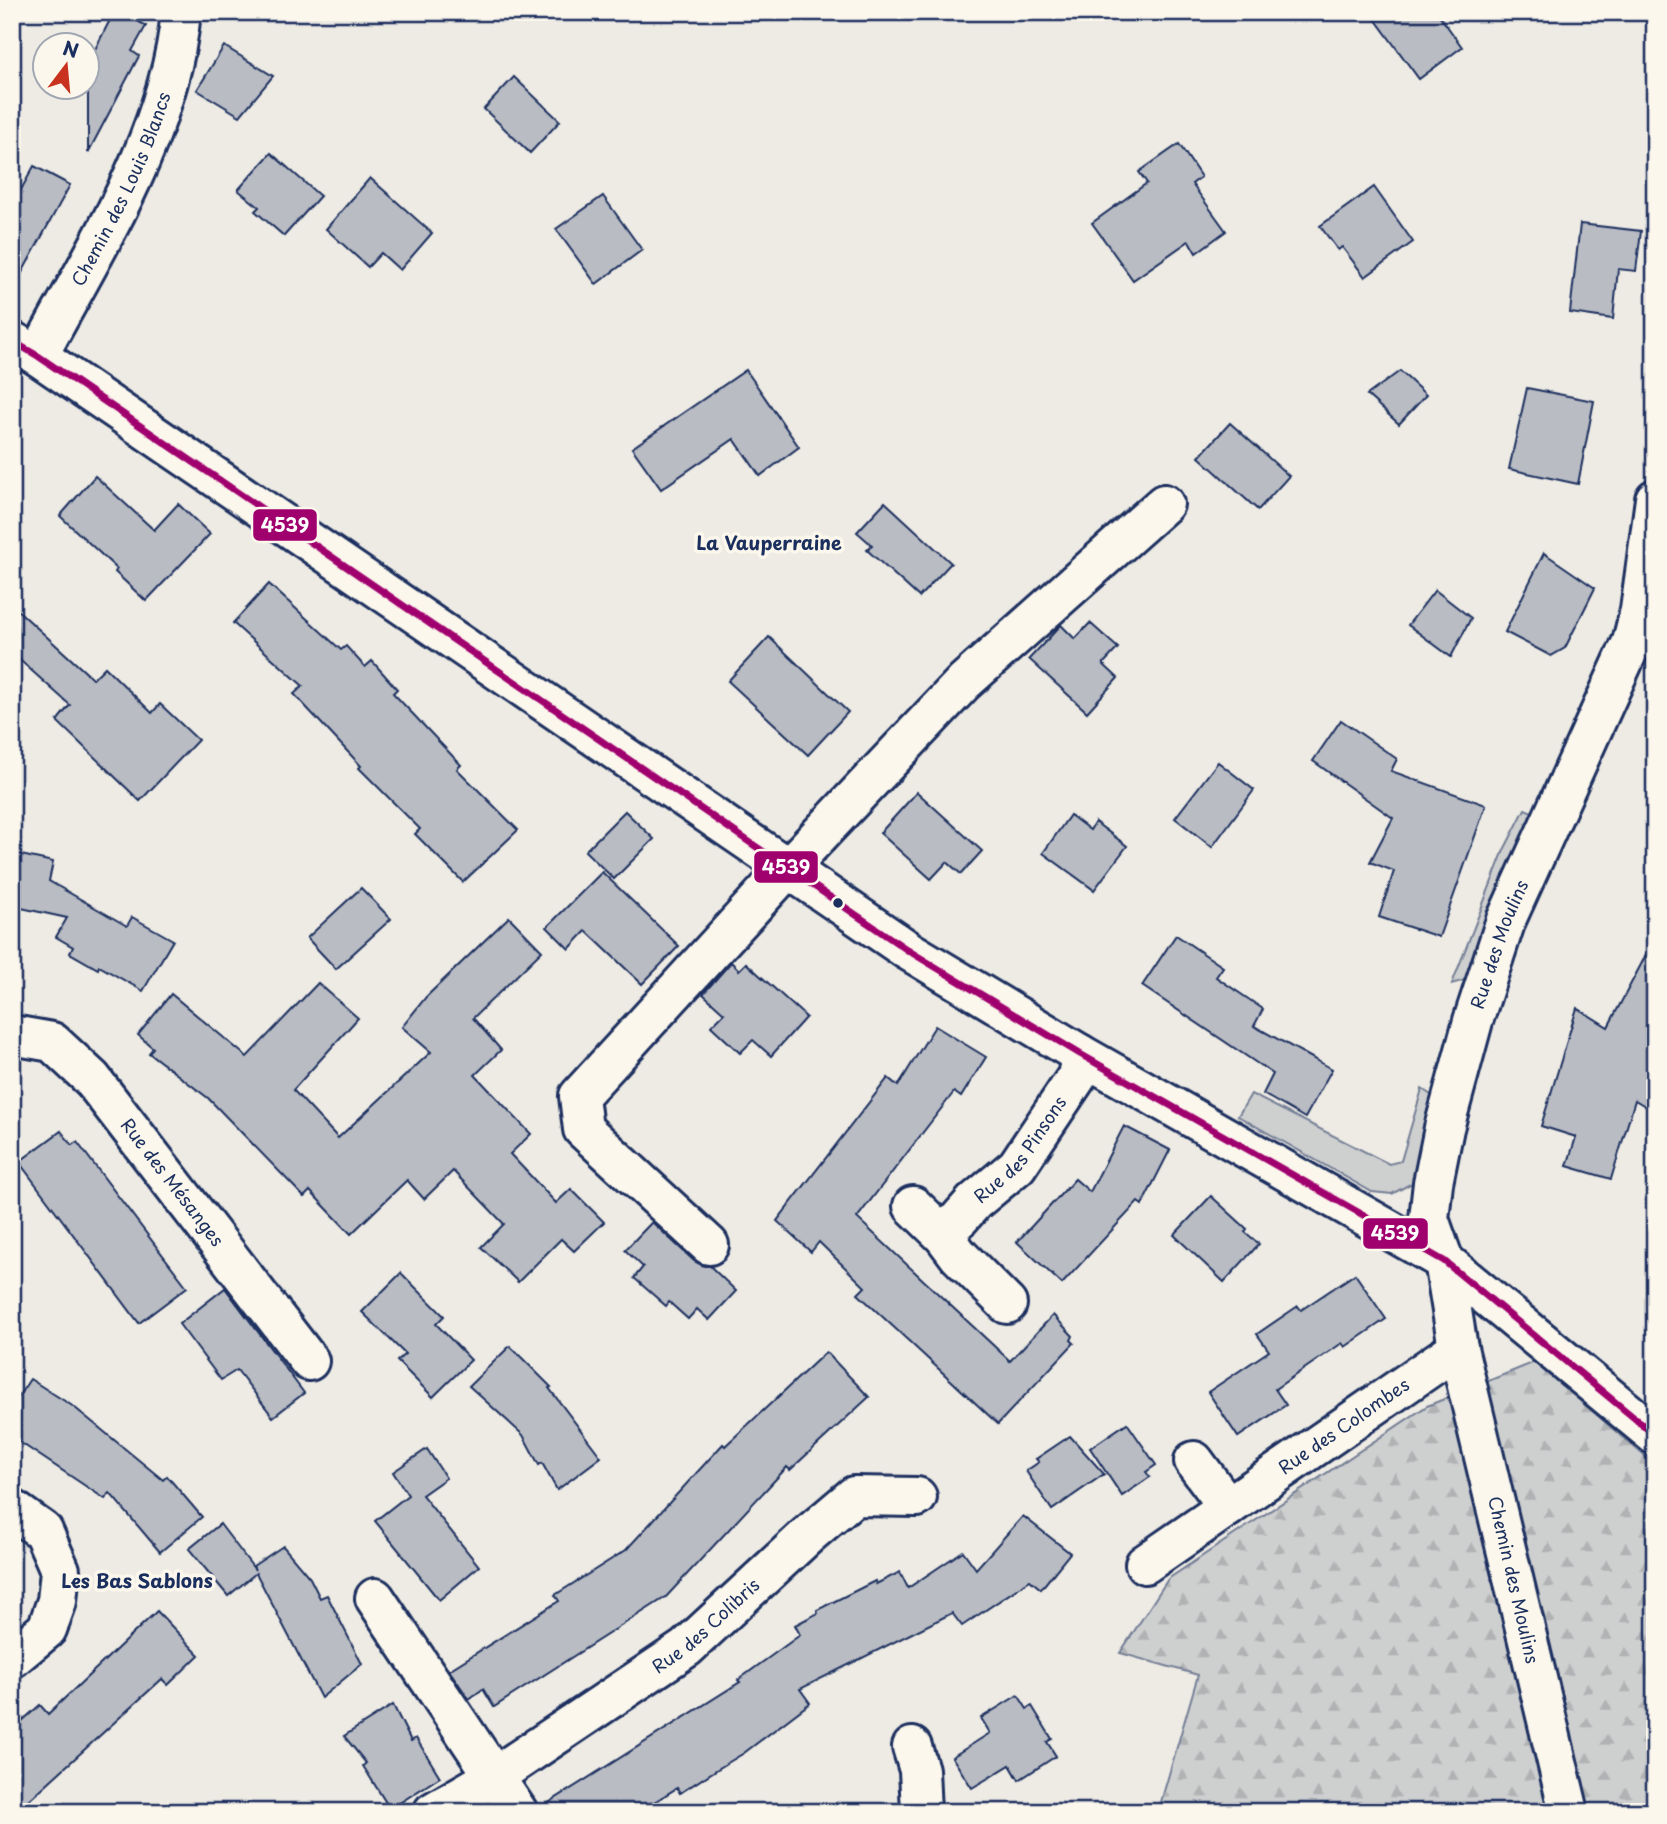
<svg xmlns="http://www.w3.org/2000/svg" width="1667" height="1824" font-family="'Playpen Sans',sans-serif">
<defs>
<pattern id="forest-firs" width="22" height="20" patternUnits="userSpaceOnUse" patternTransform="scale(1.75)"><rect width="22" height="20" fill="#cecfcf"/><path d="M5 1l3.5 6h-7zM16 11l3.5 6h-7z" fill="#b0b2b4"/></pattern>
</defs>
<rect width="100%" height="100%" fill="#eeebe4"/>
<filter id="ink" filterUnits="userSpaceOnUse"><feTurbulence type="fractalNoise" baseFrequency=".0143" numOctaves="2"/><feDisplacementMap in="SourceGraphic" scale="14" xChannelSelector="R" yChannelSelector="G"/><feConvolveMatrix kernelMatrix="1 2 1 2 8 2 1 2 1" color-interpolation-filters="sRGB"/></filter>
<g filter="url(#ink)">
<g fill="#cecfcf" stroke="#747f96" stroke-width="2">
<polygon points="1525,809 1537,814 1471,978 1452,984 1504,850"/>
<polygon points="1422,1089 1434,1097 1412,1183 1392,1194 1372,1192 1238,1116 1251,1094 1389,1164 1401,1161"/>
</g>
<polygon fill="url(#forest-firs)" stroke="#747f96" stroke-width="2" points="1535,1362 1655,1465 1655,1812 1158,1812 1198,1675 1120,1653 1168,1579 1427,1406"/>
<g fill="#b9bcc3" stroke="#1b2f5e" stroke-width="2">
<polygon points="114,12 121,12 146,26 132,51 139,56 88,153 88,63"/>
<polygon points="1370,12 1437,12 1462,47 1419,79"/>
<polygon points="224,46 273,76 240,116 197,90"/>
<polygon points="514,77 560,121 530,153 484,109"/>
<polygon points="1179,144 1201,177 1192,184 1226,231 1196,253 1189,241 1133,280 1092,223 1147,183 1139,172"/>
<polygon points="271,153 320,196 284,236 255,211 259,207 238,190"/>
<polygon points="34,166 70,185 12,291 12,206"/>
<polygon points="370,178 432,233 400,270 381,253 368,267 326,229"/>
<polygon points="1374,187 1413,242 1365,277 1342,247 1338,250 1320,226"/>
<polygon points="603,196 642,250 596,284 556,229"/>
<polygon points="1580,224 1641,231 1636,271 1618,269 1613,319 1570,313"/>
<polygon points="746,370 799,447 760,476 734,439 661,489 632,448"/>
<polygon points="1400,371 1426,395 1399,424 1367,395"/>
<polygon points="1527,388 1594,401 1578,484 1509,469"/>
<polygon points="1230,423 1289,476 1258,510 1199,457"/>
<polygon points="95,476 154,530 178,504 210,534 146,601 115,572 117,569 60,516"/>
<polygon points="885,502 951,563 919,597 867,550 872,545 857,532"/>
<polygon points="1544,553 1595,588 1565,648 1551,656 1505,632"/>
<polygon points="269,584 341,650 346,646 365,667 372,661 397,689 393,693 461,765 457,769 518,830 463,882 415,834 420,829 359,768 361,766 294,694 303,686 233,623"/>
<polygon points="1435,590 1471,618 1451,657 1408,625"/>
<polygon points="12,605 93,679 105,667 152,713 160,704 198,740 140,801 57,721 70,705 12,653"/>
<polygon points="1090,623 1118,648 1103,664 1118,678 1087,712 1029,659 1061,625 1075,639"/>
<polygon points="769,637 848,712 808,755 728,681"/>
<polygon points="1341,720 1397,759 1391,771 1486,805 1439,937 1379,917 1394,871 1370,862 1393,818 1313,761"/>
<polygon points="1218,762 1254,790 1212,847 1175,818"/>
<polygon points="917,792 982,851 961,874 947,862 931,879 880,833"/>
<polygon points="625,811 654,839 614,879 585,851"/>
<polygon points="1070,815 1090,830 1095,822 1127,846 1094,890 1043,853"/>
<polygon points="12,853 53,862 49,881 127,926 132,917 173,940 143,991 99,966 98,969 70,953 73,947 56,937 67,918 12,906"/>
<polygon points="602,872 679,946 642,984 586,931 569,949 547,927"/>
<polygon points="361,888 391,919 336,969 307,938"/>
<polygon points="509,917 542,951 473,1018 501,1050 475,1075 531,1134 510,1154 556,1203 571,1189 604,1222 574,1251 561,1239 518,1282 481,1247 504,1224 453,1171 424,1199 407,1180 351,1234 310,1191 304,1197 208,1098 149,1053 153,1048 138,1035 171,994 247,1057 318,983 358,1018 293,1090 338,1138 431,1052 402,1027 426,997"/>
<polygon points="1176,935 1223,967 1216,977 1263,1009 1254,1026 1332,1069 1305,1118 1263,1094 1273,1074 1142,986"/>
<polygon points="1655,938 1655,1112 1635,1100 1611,1179 1567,1166 1576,1137 1541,1126 1577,1008 1608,1027"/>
<polygon points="731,962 739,970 746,963 806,1017 771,1056 753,1040 740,1053 711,1026 724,1013 703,994"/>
<polygon points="935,1026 986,1057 961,1097 954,1092 857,1218 1010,1361 1053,1315 1073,1336 1071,1340 1074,1343 998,1424 858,1294 865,1287 819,1242 811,1252 777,1221 888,1078 898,1086"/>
<polygon points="1124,1126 1170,1150 1142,1205 1138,1202 1062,1284 1017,1242 1075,1179 1090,1192"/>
<polygon points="61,1131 72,1145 77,1142 187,1287 139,1323 19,1162"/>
<polygon points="1211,1196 1247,1229 1245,1232 1259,1244 1224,1282 1174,1235"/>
<polygon points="652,1222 694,1261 704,1266 710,1266 736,1291 709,1320 697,1309 688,1319 669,1302 666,1306 634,1278 643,1267 625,1250"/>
<polygon points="401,1273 444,1316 436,1324 471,1360 433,1397 397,1361 405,1354 362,1312"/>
<polygon points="1355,1274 1386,1319 1345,1347 1342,1343 1275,1389 1286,1405 1238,1437 1208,1392 1269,1351 1257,1334 1298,1306 1301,1310"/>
<polygon points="225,1288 304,1393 273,1417 237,1370 221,1380 179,1324"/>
<polygon points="510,1346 551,1387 549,1388 601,1457 557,1490 542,1463 539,1465 523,1435 469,1386"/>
<polygon points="826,1352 869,1397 790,1470 787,1467 666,1597 494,1707 483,1689 469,1699 449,1670 559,1601 555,1595 626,1550 723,1444 725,1446"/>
<polygon points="30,1379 74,1407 163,1480 167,1476 202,1517 160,1552 110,1493 105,1499 12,1437 12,1406"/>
<polygon points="1127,1423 1156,1465 1146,1472 1150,1477 1122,1496 1090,1448"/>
<polygon points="1070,1436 1104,1474 1052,1510 1026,1471 1039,1462 1036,1459"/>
<polygon points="427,1449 446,1478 422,1495 479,1566 439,1600 375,1521 408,1495 393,1472"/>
<polygon points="1023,1516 1070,1553 1041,1589 1030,1580 962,1626 952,1613 800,1689 810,1703 744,1753 716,1770 680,1793 677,1788 638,1812 540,1812 539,1809 740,1682 738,1680 800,1635 795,1625 818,1613 817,1610 875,1581 876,1584 900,1572 908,1588 963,1551 976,1569"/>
<polygon points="220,1524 255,1570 253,1566 283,1546 310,1578 320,1598 327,1595 362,1664 321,1698 256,1573 228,1596 189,1549"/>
<polygon points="157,1611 199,1655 168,1685 162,1679 16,1812 12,1812 12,1730 40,1705 48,1714"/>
<polygon points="1018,1695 1027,1709 1032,1706 1052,1739 1047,1742 1056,1756 1019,1780 1010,1765 972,1788 952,1757 990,1733 981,1718"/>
<polygon points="393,1705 411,1741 416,1738 440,1777 390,1809 363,1766 366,1763 344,1736"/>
</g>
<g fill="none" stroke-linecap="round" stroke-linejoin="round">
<defs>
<g id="minor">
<polyline points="12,341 38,356 909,951 1080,1054 1444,1261 1655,1435"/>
<path id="s1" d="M38 356C96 247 169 137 181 12"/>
<path id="s2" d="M12 1035 52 1042 92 1079 309 1361"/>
<polyline points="913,1206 944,1236 959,1256 1007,1304"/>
<path id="s3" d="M944 1236 974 1202 1017 1166 1078 1075 1080 1054"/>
<polyline points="709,1245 583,1129 579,1096 788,868 964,682 1164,504"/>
<polyline points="1194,1461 1228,1507"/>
<polyline points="12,1509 43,1531 60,1570 57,1601 47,1629 12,1658"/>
<path id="s4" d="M1145 1564 1458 1348"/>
<polyline points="375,1598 518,1812"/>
<polyline points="912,1747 919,1770 921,1812"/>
<path id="s5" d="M433 1812 495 1776 686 1648 808 1535 854 1496 917 1497"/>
<path id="s6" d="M1569 1812 1458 1348 1444 1261 1429 1219 1433 1183 1444 1128 1473 1021 1506 920 1632 642 1640 610 1655 499"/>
</g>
</defs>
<use href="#minor" stroke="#1b2f5e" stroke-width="44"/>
<use href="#minor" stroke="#fbf7ec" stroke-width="38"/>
<defs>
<polyline id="bus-1" points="12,341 38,356 909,951 1080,1054 1444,1261 1655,1435"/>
</defs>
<use href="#bus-1" stroke="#fbf7ec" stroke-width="12"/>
<use href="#bus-1" stroke="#a0006e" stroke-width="7"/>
</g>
</g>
<circle fill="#1b2f5e" stroke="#fbf7ec" stroke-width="2.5" cx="838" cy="903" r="6"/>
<g text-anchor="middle" stroke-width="7" stroke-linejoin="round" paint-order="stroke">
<g font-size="18" fill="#1b2f5e" stroke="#fbf7ec">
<text dy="6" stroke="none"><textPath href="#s1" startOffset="187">Chemin des Louis Blancs</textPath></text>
<text dy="6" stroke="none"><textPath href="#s6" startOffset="894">Rue des Moulins</textPath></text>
<text dy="6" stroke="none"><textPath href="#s3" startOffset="116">Rue des Pinsons</textPath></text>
<text dy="6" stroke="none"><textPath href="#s2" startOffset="226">Rue des Mésanges</textPath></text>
<text dy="6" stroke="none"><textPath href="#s4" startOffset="242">Rue des Colombes</textPath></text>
<text transform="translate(1513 1580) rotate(77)" y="6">Chemin des Moulins</text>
<text dy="6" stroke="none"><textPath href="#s5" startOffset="331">Rue des Colibris</textPath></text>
</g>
<g font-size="19" font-weight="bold" fill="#1b2f5e" stroke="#fbf7ec">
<text x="769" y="550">La Vauperraine</text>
<text x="137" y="1588">Les Bas Sablons</text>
</g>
</g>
<g stroke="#fbf7ec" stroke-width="2.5">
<rect x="252" y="508" width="66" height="34" rx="7" fill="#a0006e"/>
<rect x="753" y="850" width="66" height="34" rx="7" fill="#a0006e"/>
<rect x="1362" y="1217" width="67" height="33" rx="7" fill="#a0006e"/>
</g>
<g font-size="19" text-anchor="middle" font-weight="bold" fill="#fff">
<text x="285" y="532">4539</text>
<text x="786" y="874">4539</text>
<text x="1395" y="1240">4539</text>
</g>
<rect width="1667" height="1824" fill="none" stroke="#fbf7ec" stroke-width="42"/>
<rect x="21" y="21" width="1625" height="1782" fill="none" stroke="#1b2f5e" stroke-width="2.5" filter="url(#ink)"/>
<g transform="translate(66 66) rotate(16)"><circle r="33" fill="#fbf7ec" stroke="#a1a7b3" stroke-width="2"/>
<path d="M0-5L12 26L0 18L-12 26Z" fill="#c8321e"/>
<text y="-10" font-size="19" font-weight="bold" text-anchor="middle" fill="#1b2f5e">N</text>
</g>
</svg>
